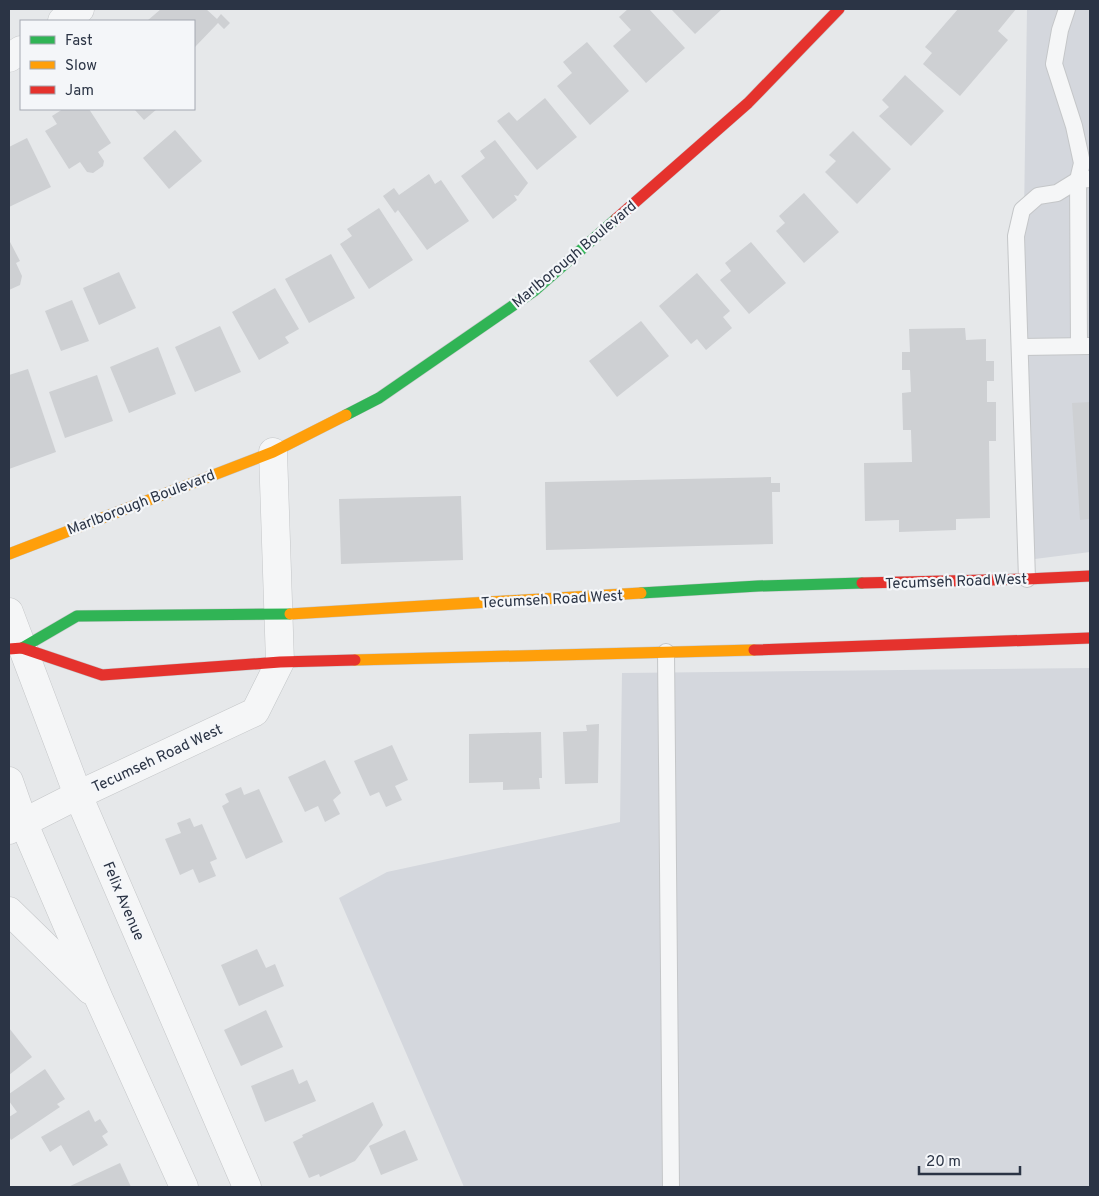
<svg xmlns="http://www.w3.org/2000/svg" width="1099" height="1196" font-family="Overpass,sans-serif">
<rect width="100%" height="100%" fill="#e6e8ea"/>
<g fill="#d4d7dd">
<polygon points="1027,9 1090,9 1090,552 1019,561"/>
<polygon points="1090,668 1090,1187 464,1187 339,898 387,872 620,822 622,673"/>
</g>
<g fill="#ced0d3">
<polygon points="161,9 206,9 217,19 221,14 230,23 224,29 218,23 194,48 194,21 147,21"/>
<polygon points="628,9 649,9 685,48 646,83 613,46 631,30 619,17"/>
<polygon points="671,9 722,9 695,34"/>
<polygon points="958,9 1016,9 998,31 1008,40 960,96 923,64 932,53 925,47"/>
<polygon points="587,42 629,91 590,125 557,86 572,73 563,62"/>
<polygon points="905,75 944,111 911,146 879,116 889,107 882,100"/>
<polygon points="545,98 577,137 537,170 497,121 509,112 517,121"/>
<polygon points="63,109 89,109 111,143 98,152 104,161 103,166 93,173 87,172 80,162 69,169 45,131 57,124 52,116"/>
<polygon points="134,109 157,109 144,120"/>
<polygon points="175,130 202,161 169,189 143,158"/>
<polygon points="853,131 891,169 857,204 825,172 836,161 829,155"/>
<polygon points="27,138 51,187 9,207 9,147"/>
<polygon points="495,140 528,183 518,196 514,195 517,200 493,219 461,176 485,158 480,151"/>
<polygon points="429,174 435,184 441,180 469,221 427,250 398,210 395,213 383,196 394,188 399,195"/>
<polygon points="804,193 839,232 804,263 776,231 785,223 779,216"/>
<polygon points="379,208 413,260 369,289 340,244 352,236 347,229"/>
<polygon points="9,240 20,261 16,263 22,276 20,285 9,290"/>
<polygon points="751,242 786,283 749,314 720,280 731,271 725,263"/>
<polygon points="331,254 355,298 309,323 285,279"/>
<polygon points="119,272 136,308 99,325 83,288"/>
<polygon points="697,273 730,311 723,317 732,328 706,350 697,339 691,344 659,306"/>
<polygon points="275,288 299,329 285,337 289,343 259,360 232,312"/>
<polygon points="72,300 89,341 61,351 45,311"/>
<polygon points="641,321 669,356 617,397 589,361"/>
<polygon points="220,326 241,372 195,392 175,347"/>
<polygon points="965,328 966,340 986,339 986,361 994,361 994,381 987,381 987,402 996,402 996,441 989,441 990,518 956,519 956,530 899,532 899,520 865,521 864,463 912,462 911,430 903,430 902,393 911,392 910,370 902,370 902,352 910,352 909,329"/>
<polygon points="158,347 176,394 129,413 110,367"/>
<polygon points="28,369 56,452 9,469 9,375"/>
<polygon points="97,375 113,421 65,438 49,392"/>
<polygon points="1090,402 1090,519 1080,520 1072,403"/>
<polygon points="771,477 771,483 780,483 780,492 772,492 773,544 546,550 545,482"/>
<polygon points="461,496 463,560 341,564 339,499"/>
<polygon points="599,724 598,783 565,784 563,732 587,731 586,725"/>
<polygon points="541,732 542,778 539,778 540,789 503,790 503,782 469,783 469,734"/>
<polygon points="392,745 408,780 395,786 402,800 386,807 379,792 370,796 354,761"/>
<polygon points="325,760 341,793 333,800 340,814 325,822 318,806 305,812 288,777"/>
<polygon points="241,787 244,795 259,789 283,842 246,859 222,806 229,802 225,794"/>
<polygon points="190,818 194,827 202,824 217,859 210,862 216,876 199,883 193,869 180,875 165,839 181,833 177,823"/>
<polygon points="257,949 266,968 275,964 284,986 239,1006 221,965"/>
<polygon points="266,1010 283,1047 241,1066 224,1030"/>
<polygon points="9,1028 32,1057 9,1075"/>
<polygon points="45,1069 65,1099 57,1104 60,1107 11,1140 9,1136 9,1117 17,1112 9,1101 9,1094"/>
<polygon points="293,1069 299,1084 307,1080 316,1101 265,1122 251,1086"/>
<polygon points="373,1102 383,1125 355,1161 320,1177 319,1174 309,1178 293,1142 303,1137 302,1135"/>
<polygon points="89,1110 95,1122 100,1119 108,1132 102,1136 108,1145 73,1166 61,1145 50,1152 41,1137"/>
<polygon points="405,1130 418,1160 381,1175 369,1146"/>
<polygon points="120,1163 131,1187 68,1187"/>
</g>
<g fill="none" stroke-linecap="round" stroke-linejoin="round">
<defs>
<g id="lane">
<polyline points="1079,346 1078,180 1090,179"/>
<polyline points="1021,347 1090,346"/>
<polyline points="1027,579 1016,236 1022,210 1038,196 1057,193 1078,180 1082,163 1074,126 1054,64 1060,30 1067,9"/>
<polyline points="666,652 671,1187"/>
</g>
<g id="street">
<polyline points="62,21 80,9"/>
<polyline points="9,58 21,50"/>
<polyline points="9,612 78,795 247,1187"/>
<polyline points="9,781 24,824 99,999 184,1187"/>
<polyline points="9,830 78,795 255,712 280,662 273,452"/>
<polyline points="9,911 90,990"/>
</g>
<g id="fast">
<polyline points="346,415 379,398 534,291 616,219"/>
<polyline points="641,593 758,586 862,583"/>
<polyline points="22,648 77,616 290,614"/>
</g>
<g id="slow">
<polyline points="9,554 273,452 346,415"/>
<polyline points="290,614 641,593"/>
<polyline points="355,660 754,650"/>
</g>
<g id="jam">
<polyline points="616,219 748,103 839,9"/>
<polyline points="862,583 1027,579 1090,576"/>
<polyline points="9,649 22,648 102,675 280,662 355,660"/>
<polyline points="754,650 1090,638"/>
</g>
</defs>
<use href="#lane" stroke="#c4c6c8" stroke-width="18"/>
<use href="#street" stroke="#c4c6c8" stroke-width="29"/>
<use href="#fast" stroke="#c4c6c8" stroke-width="12"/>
<use href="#slow" stroke="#c4c6c8" stroke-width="12"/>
<use href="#jam" stroke="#c4c6c8" stroke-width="12"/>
<use href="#lane" stroke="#f5f6f7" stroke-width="16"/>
<use href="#street" stroke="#f5f6f7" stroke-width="28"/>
<use href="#fast" stroke="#30b455" stroke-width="11"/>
<use href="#slow" stroke="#ff9f0a" stroke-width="11"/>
<use href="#jam" stroke="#e5322d" stroke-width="11"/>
</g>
<g text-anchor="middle" stroke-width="4.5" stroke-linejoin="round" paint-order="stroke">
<g font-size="15" fill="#2b3445" stroke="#f4f6f9">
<text transform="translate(574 254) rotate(-40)" y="5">Marlborough Boulevard</text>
<text transform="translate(141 502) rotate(-21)" y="5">Marlborough Boulevard</text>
<text transform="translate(956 581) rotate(-2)" y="5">Tecumseh Road West</text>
<text transform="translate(552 599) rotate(-3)" y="5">Tecumseh Road West</text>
<text transform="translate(157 758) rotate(-25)" y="5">Tecumseh Road West</text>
<text transform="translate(124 901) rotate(67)" y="5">Felix Avenue</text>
</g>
</g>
<rect width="1099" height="1196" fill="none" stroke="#2b3445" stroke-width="20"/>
<rect x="20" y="20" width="175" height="90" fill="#f4f6f9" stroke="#a4a8b1"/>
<rect x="30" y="36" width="25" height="8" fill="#30b455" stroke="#a4a8b1"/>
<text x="65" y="45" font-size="15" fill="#2b3445">Fast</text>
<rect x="30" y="61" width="25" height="8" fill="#ff9f0a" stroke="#a4a8b1"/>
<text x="65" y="70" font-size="15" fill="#2b3445">Slow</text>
<rect x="30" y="86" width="25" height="8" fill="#e5322d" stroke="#a4a8b1"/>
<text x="65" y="95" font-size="15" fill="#2b3445">Jam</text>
<path d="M919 1166v8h101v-8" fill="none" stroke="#2b3445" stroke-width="2.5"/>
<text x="926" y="1166" font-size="15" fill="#2b3445" stroke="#f4f6f9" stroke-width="4" paint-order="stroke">20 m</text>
</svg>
